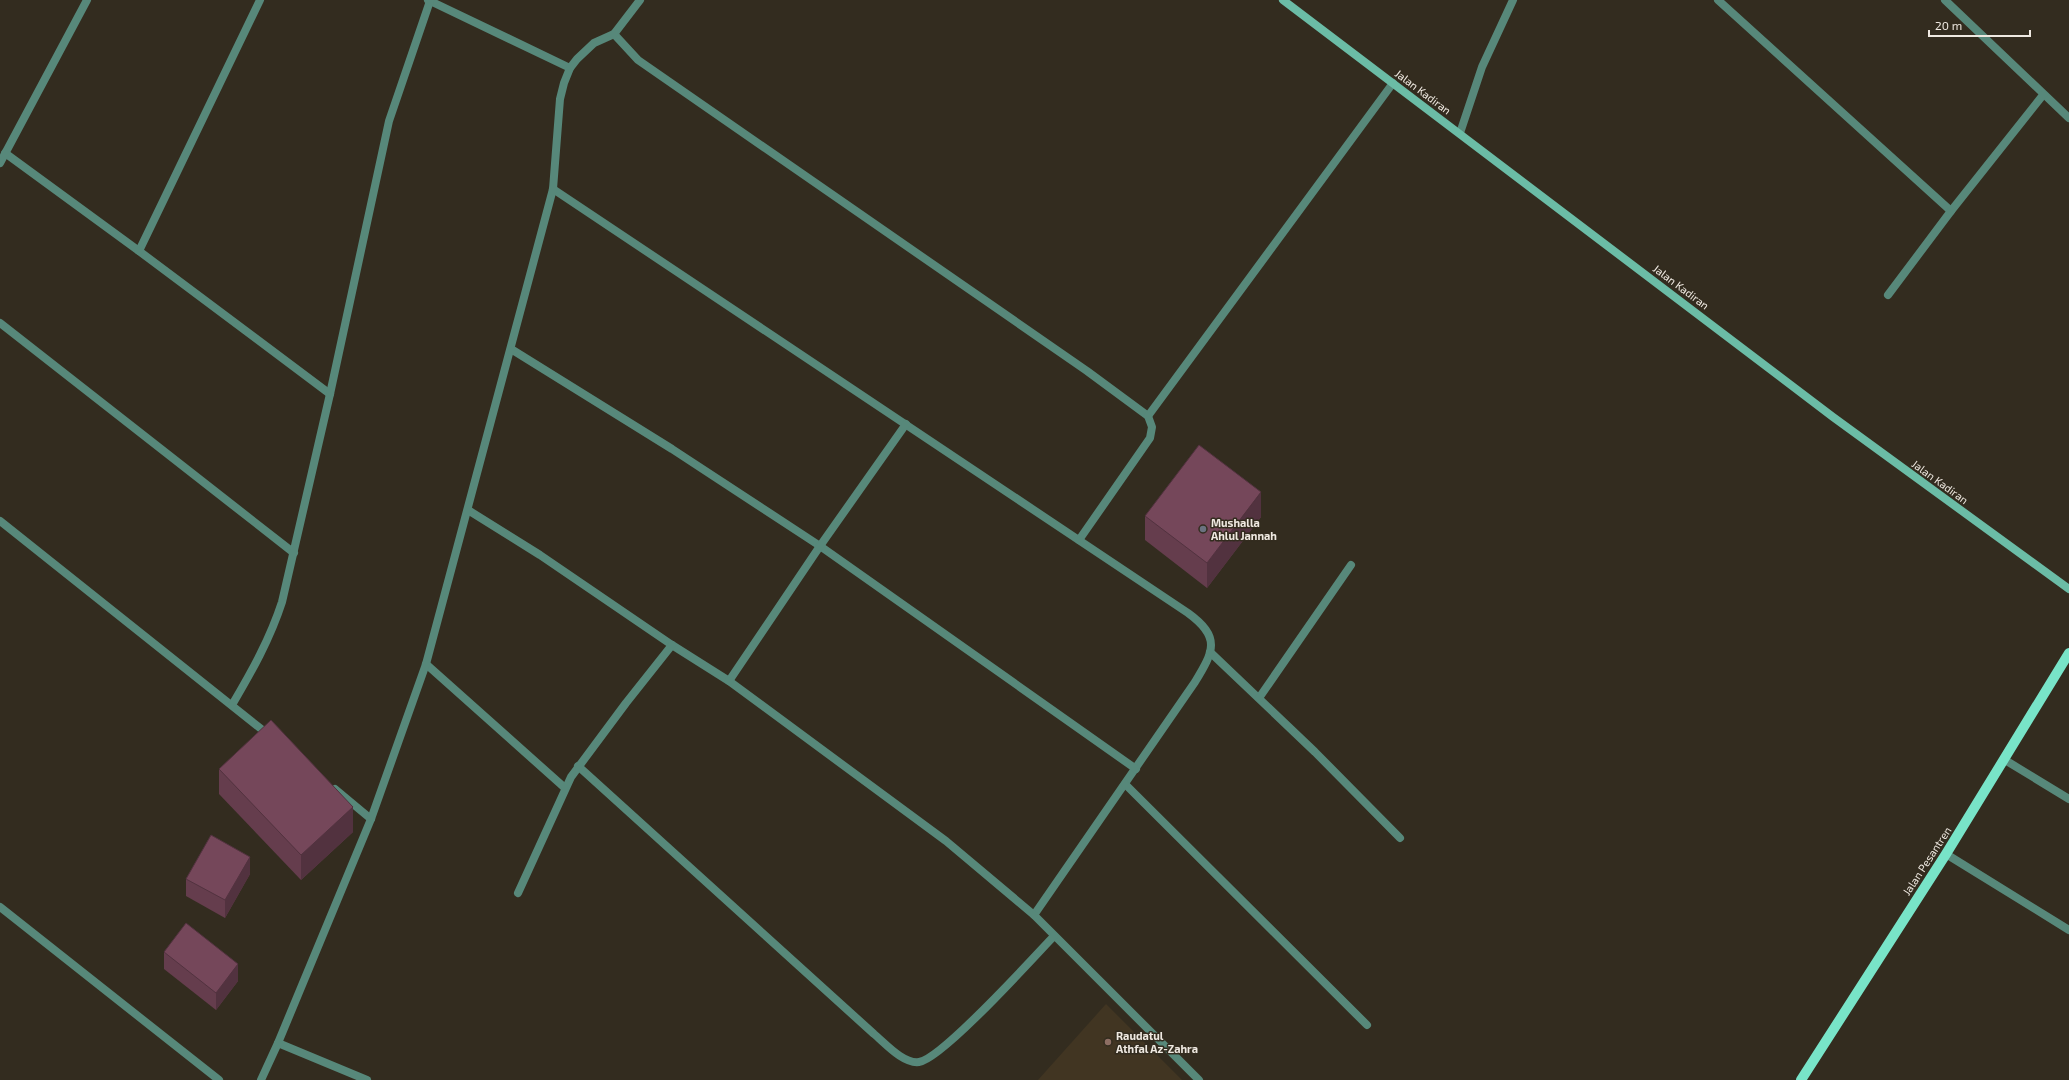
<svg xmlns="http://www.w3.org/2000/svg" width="2069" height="1080" font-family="'Exo 2',sans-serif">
<rect width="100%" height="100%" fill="#332c1f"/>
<polygon fill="#413522" points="1106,1004 1182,1080 1038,1080"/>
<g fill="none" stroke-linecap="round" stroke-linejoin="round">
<g stroke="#57887a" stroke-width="8">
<polyline points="1946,854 2069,930"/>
<polyline points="278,1043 367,1080"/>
</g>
<g stroke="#57887a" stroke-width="8">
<polyline points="428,0 570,68"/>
<polyline points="1718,0 1951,211"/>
<polyline points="1945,0 2069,118"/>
<polyline points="614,34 638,60 1087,371 1148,416 1152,427 1150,438 1079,540"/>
<polyline points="1460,133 1482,67 1513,0"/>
<polyline points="5,153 139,251 330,394"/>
<polyline points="0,163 87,0"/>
<path d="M553 189 1188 613C1221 637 1214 651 1195 682L1034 915"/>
<polyline points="139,251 260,0"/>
<polyline points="1888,295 1951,211 2043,95"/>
<polyline points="0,323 294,553"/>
<polyline points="511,349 672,449 820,546 1136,769"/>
<polyline points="1148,416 1393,83"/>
<polyline points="468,510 540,555 672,645 729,681 946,841 1034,915 1199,1080"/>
<polyline points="0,521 270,736"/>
<polyline points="1210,652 1315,752 1400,838"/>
<polyline points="426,664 565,788"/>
<polyline points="729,681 820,546 906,424"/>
<polyline points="1259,698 1351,565"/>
<path d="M232 705C252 671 270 639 282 602L330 394 389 121 430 1"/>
<polyline points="2005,760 2069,799"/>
<path d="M578 766 874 1034C885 1043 903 1064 919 1062 942 1059 1033 958 1054 936"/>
<polyline points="1125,784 1367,1025"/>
<polyline points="335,789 371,819"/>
<polyline points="518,893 571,777 626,703 672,645"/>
<polyline points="0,907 219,1080"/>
<polyline points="261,1080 278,1043 371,819 426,664 553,189 560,99 564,83 570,68 577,59 594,43 614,34 640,0"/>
</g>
<polyline stroke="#6bbca6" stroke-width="8" points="1283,0 1833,417 2069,589"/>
<polyline stroke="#78e4c8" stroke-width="10" points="1801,1080 1946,854 2069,653"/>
</g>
<g fill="#653d4d">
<polygon points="1145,516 1261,517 1207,588 1145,540"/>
<polygon points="219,769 353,832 301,880 219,794"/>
<polygon points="250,874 225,918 186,896 186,879"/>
<polygon points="164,952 238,981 216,1010 164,969"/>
</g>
<g fill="#52323f">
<polygon points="1261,492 1261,517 1207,588 1207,563"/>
<polygon points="353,807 353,832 301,880 301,855"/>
<polygon points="250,857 250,874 225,918 225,900"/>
<polygon points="238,964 238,981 216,1010 216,993"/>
</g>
<g fill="#75475a" stroke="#52323f">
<polygon points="1199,445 1261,492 1207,563 1145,516"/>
<polygon points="271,720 353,807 301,855 219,769"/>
<polygon points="211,835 250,857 225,900 186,879"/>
<polygon points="186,923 238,964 216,993 164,952"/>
</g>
<circle fill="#6b7280" stroke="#332c1f" stroke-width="1.5" cx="1203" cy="529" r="4"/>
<circle fill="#8d6e63" stroke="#332c1f" stroke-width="1.5" cx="1108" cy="1042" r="4"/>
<g text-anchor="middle" stroke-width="3" stroke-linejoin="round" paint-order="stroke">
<g font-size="11" fill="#efe9e1" stroke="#332c1f">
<text transform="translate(1423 92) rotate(37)" y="4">Jalan Kadiran</text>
<text transform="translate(1681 287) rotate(37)" y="4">Jalan Kadiran</text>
<text transform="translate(1940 482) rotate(36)" y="4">Jalan Kadiran</text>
<text transform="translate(1927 861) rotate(-57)" y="4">Jalan Pesantren</text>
</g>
<g font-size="11" font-weight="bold" fill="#efe9e1" stroke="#332c1f" text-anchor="start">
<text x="1211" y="527">Mushalla<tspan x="1211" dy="13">Ahlul Jannah</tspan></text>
<text x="1116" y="1040">Raudatul<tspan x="1116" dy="13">Athfal Az-Zahra</tspan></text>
</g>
</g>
<path d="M1929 30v6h101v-6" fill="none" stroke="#efe9e1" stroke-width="2"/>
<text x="1935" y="30" font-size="12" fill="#efe9e1" stroke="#332c1f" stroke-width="3" paint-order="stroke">20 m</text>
</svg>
